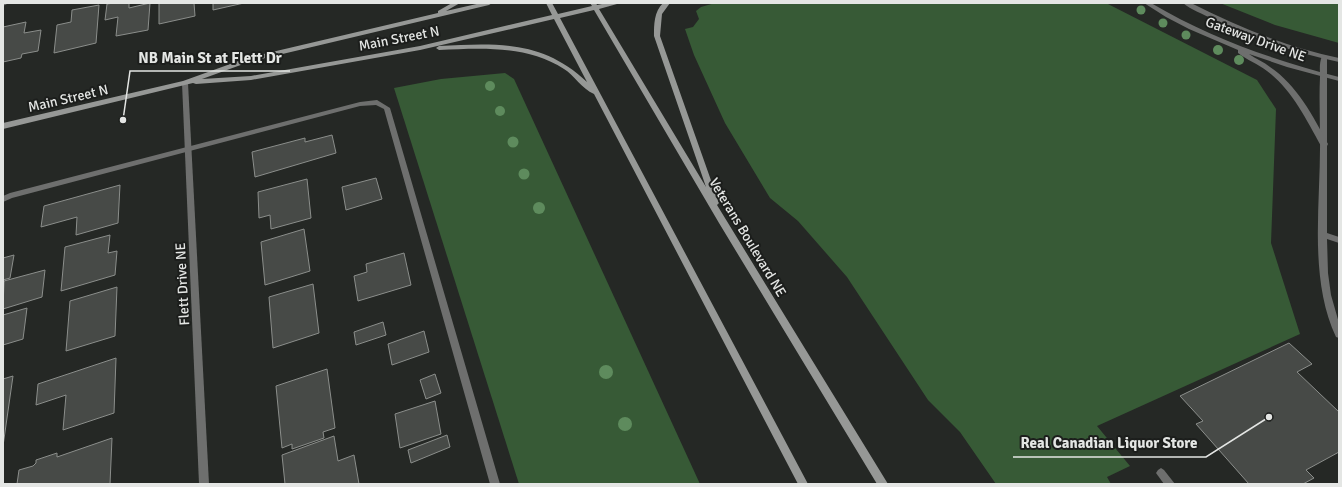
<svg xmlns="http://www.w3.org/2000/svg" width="1342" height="487" font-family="Signika,sans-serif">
<rect width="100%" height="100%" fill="#252825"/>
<g fill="#375a36">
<polygon points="715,3 1106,3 1257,80 1276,109 1271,243 1300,334 1097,426 1130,466 1107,477 1111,484 996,484 960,432 928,400 847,277 798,221 770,198 725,123 694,55 685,29 693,27 699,19 696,11 701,7"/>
<polygon points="1220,3 1339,3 1339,43 1275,25"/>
<polygon points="505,73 514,79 700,484 519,484 394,88 441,79"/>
</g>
<g fill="#474a47" stroke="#8b8e8b">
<polygon points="114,3 129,3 129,8 150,3 148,30 116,36 118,17 105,20 107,4"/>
<polygon points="159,3 194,3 195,16 159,24"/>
<polygon points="213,3 244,3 213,10"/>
<polygon points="99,5 96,43 54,53 57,25 71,22 72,10"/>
<polygon points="26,22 24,33 41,30 38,51 22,54 21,58 3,62 3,27"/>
<polygon points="332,135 336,153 255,177 252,152 305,138 305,142"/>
<polygon points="376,178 382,199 346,210 342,187"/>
<polygon points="307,179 311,218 271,229 270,215 259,218 258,192"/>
<polygon points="120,185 118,223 76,235 77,217 41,227 44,206"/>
<polygon points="304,229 310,271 265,285 261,242"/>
<polygon points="110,235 108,253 117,251 115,275 61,291 65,247"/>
<polygon points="404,253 411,285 358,301 354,276 367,272 366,264"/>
<polygon points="14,255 10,278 3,280 3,258"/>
<polygon points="45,270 42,297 3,309 4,281"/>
<polygon points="313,284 319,333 273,348 269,297"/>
<polygon points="117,287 115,336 66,351 70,301"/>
<polygon points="27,308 23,339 3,345 3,315"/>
<polygon points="383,322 386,335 356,345 354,332"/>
<polygon points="424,331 429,352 392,365 388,344"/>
<polygon points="1289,343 1312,364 1297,372 1339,412 1339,452 1306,470 1314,478 1303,484 1249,484 1196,424 1203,421 1180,396"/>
<polygon points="116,358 114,413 63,430 66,395 36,405 38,384"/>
<polygon points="327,369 335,428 323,432 324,438 292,449 292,444 282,448 276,386"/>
<polygon points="435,374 441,393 426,399 420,380"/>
<polygon points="13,376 3,446 3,379"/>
<polygon points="435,401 441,434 400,448 395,414"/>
<polygon points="447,435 450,447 411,463 408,450"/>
<polygon points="334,436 338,461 354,455 359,484 285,484 282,455"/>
<polygon points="112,438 110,484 17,484 19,470 33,466 36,463 36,460 57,453 57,457"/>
</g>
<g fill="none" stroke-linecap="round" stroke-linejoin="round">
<g fill="#6e6f6e" fill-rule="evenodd">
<path d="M1322 56H1324L1327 58V233L1339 237V243L1327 239 1328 273 1331 295 1339 323V338L1336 337C1308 277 1321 202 1320 138 1320 118 1319 98 1320 77 1320 71 1319 63 1322 56Z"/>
<polygon points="377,100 390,108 500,484 490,484 384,109 376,105 360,106 12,198 3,202 3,196 10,193 360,102"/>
<polygon points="1161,468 1164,470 1175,484 1164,484 1156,473 1158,470"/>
</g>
<g fill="#6e6f6e" fill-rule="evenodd">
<polygon points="3,3 9,3 3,6"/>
<path d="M1144 3H1151C1210 38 1273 60 1339 77V81L1287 67 1249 54C1256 59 1264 62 1270 67 1297 85 1313 116 1328 144L1327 146H1321C1306 119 1292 90 1267 71 1258 64 1247 60 1238 53V50L1189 29 1166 17Z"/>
<path d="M1183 3H1191C1238 27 1287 47 1339 58V62C1295 53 1253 39 1213 19 1203 14 1191 10 1183 3Z"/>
<polygon points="183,81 185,81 188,83 209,484 199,484 182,83"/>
</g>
<path fill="#969896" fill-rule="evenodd" d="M452 3H460L446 11 481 3H492L489 5 249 62 202 79 251 76 420 46 552 15 546 3H552L558 14 592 6 590 3H596L597 5 607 3H618L617 4 599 9 706 187 654 36C654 24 654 12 663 3H670L662 14 660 36 719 203 717 205 888 484H877L719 223 594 10 560 18 808 484H798L594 94C582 89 574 75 564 69 527 45 481 48 439 50L436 48 439 46C496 43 543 40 587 82L554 19 420 50 251 80 196 84 193 83 3 129V123L183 81 247 58 438 13V11Z"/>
</g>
<g fill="#5e8b5d">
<circle cx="1141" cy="10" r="4.5"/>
<circle cx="1163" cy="23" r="4.5"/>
<circle cx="1186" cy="35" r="4.5"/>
<circle cx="1218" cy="50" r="5"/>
<circle cx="1239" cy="60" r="5"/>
<circle cx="490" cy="86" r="5"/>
<circle cx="500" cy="111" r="5"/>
<circle cx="513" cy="142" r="5.5"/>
<circle cx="524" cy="174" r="5.5"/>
<circle cx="539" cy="208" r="6"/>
<circle cx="606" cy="372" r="7"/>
<circle cx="625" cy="424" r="7"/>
</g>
<g text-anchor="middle" stroke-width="4" stroke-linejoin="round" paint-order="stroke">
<g font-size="14" fill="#e4e6e4" stroke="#1c1e1c">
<text transform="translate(399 38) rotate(-11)" y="5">Main Street N</text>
<text transform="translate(1256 39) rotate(20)" y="5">Gateway Drive NE</text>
<text transform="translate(68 98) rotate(-13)" y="5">Main Street N</text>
<text transform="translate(748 237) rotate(59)" y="5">Veterans Boulevard NE</text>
<text transform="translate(182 284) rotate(-93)" y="5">Flett Drive NE</text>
</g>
</g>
<path fill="none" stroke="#e4e6e4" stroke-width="1.5" d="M123 120L130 71H290M1269 417L1206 457H1013"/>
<g fill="#e4e6e4" stroke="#1c1e1c" stroke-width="1.5">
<circle cx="123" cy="120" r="4"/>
<circle cx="1269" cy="417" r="4"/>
</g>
<g font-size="15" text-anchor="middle" font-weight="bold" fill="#e4e6e4" stroke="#1c1e1c" stroke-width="4" stroke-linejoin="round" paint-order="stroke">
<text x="210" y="63">NB Main St at Flett Dr</text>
<text x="1109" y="448">Real Canadian Liquor Store</text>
</g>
<rect width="1342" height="487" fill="none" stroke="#e4e6e4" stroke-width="8"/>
</svg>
